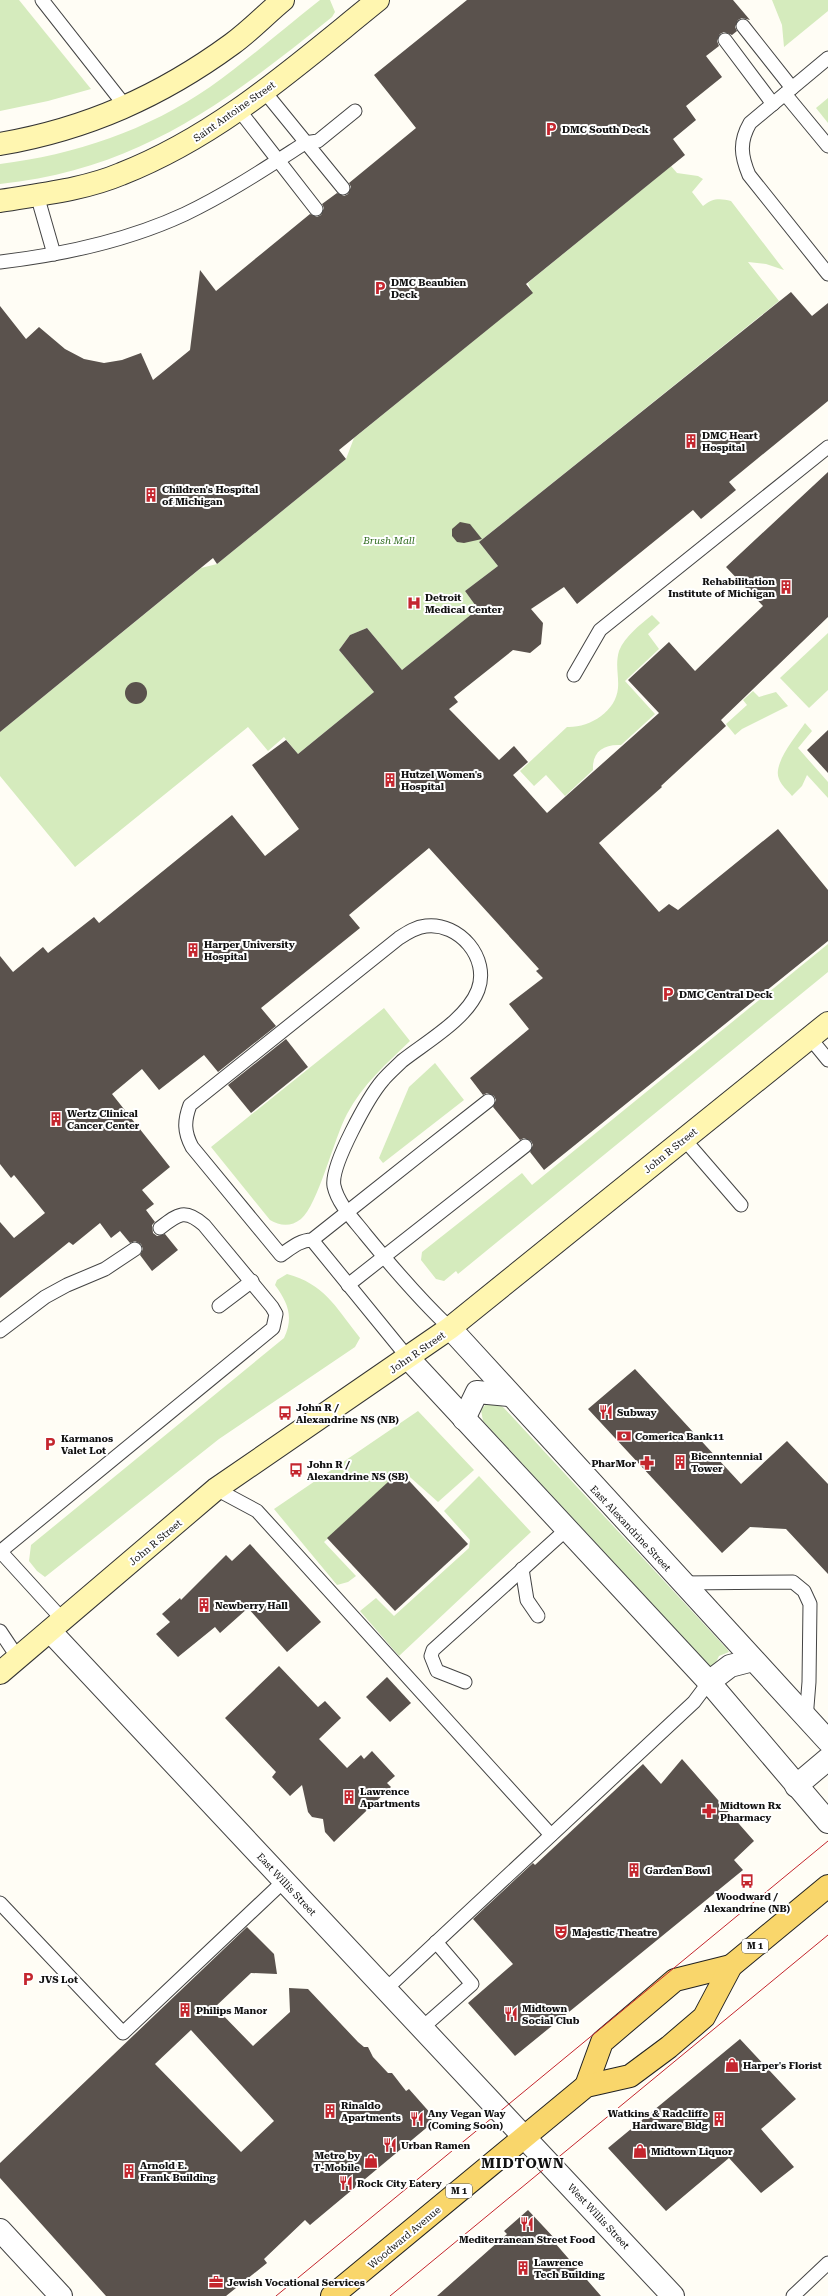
<svg xmlns="http://www.w3.org/2000/svg" width="828" height="2296" font-family="'Roboto Serif',serif">
<rect width="100%" height="100%" fill="#fffdf5"/>
<g fill="#d5ebbd">
<polygon points="0,0 19,0 91,89 48,101 0,111"/>
<path d="M320 0H330L335 12 332 17C226 102 140 169 0 184V164C74 155 148 130 210 87 248 60 283 29 320 0Z"/>
<polygon points="772,0 828,0 828,11 784,47 782,25"/>
<polygon points="828,98 828,123 816,108"/>
<path d="M671 166 677 173 698 176 703 179 692 192 703 206C712 198 720 198 731 201L784 270 766 264 748 262 779 301 479 542 498 566 465 591 478 609 402 670 367 628 350 635 339 650 374 692 298 754 284 737 268 751 248 727 75 867 0 776V732L201 568 217 564 346 459 354 438 532 293 528 283 536 276Z"/>
<path d="M652 615 660 623 648 634 659 649 625 681 655 714 621 745C603 744 592 752 593 770L565 796 546 775 534 786 520 771 567 727C589 728 616 712 618 688 619 675 615 665 619 651 625 636 640 625 652 615Z"/>
<polygon points="828,633 828,690 809,708 780,678"/>
<polygon points="753,691 759,697 776,692 788,706 742,729 735,735 726,724 747,705 743,700"/>
<path d="M805 723 812 731 798 748 828 782V798L807 775 802 786 792 796C788 791 781 785 779 779 772 764 797 735 805 723Z"/>
<polygon points="828,944 828,972 458,1274 456,1271 444,1281 436,1279 421,1260 422,1252 522,1173 532,1185"/>
<path d="M384 1008 410 1041C386 1064 363 1084 347 1114 334 1138 318 1205 301 1219 291 1227 280 1226 270 1220L211 1147Z"/>
<polygon points="435,1063 464,1100 383,1163 379,1158 409,1087"/>
<path d="M287 1274C324 1284 335 1306 357 1334L360 1338 355 1347 219 1439 45 1577 37 1571 29 1561 31 1545 284 1338C294 1317 288 1303 275 1285L277 1280Z"/>
<polygon points="486,1404 499,1404 504,1408 727,1649 729,1652 719,1656 714,1666 710,1666 483,1421 481,1410"/>
<polygon points="418,1411 474,1470 438,1502 402,1470 324,1542 356,1576 348,1582 337,1585 274,1509"/>
<polygon points="479,1476 531,1532 399,1656 360,1611 376,1598 394,1616 469,1548 470,1540 444,1511"/>
</g>
<g fill="#5a524d" fill-rule="evenodd">
<polygon points="467,0 733,0 750,20 742,18 738,20 735,27 737,31 732,35 724,32 720,34 717,41 719,46 706,56 722,77 686,106 696,120 673,139 685,155 526,284 533,293 339,450 346,459 217,564 213,558 0,732 0,306 26,339 39,327 65,349 84,359 104,363 122,360 141,353 153,380 190,350 200,270 216,291 310,214 317,217 321,215 324,208 322,204 337,193 344,196 348,194 351,187 349,183 416,128 374,75"/>
<polygon points="791,292 812,316 828,303 828,401 729,482 736,490 701,519 693,510 577,604 564,587 531,609 543,623 541,644 530,653 513,650 454,697 458,702 449,709 499,760 514,746 528,762 513,775 547,813 659,713 628,680 669,642 695,671 763,606 726,567 828,472 828,617 721,720 726,726 661,786 662,787 599,843 659,912 669,904 678,910 778,829 828,890 828,941 544,1170 530,1152 533,1145 531,1141 524,1138 520,1140 493,1107 496,1100 494,1096 487,1093 483,1095 470,1078 529,1029 509,1004 543,978 536,971 539,969 429,848 349,915 360,928 261,1008 276,1026 218,1072 204,1055 159,1090 142,1069 112,1094 170,1167 142,1190 154,1204 146,1210 155,1222 152,1225 153,1233 157,1236 165,1234 178,1250 152,1271 140,1255 143,1249 141,1244 135,1241 130,1243 120,1231 111,1238 100,1223 73,1245 69,1242 0,1298 0,1222 14,1238 45,1213 14,1175 11,1178 0,1164 0,956 13,972 43,947 48,953 94,917 99,923 232,815 265,856 299,829 252,765 286,740 298,754 374,692 339,650 350,635 367,628 402,670 478,609 465,591 498,566 479,542"/>
<polygon points="460,522 470,524 482,539 464,543 457,542 452,536 452,529"/>
<circle cx="136" cy="693" r="11"/>
<polygon points="828,730 828,773 807,750"/>
<polygon points="286,1039 308,1067 251,1113 228,1085"/>
<polygon points="635,1369 741,1484 787,1441 828,1484 828,1574 786,1529 750,1527 722,1553 588,1409"/>
<polygon points="400,1471 468,1544 395,1611 327,1538"/>
<polygon points="250,1544 321,1622 287,1652 248,1608 220,1633 215,1627 178,1657 156,1634 170,1622 162,1614 180,1598 181,1600 226,1555 232,1561"/>
<polygon points="279,1666 318,1707 325,1701 341,1718 319,1739 347,1768 361,1755 364,1759 372,1751 395,1776 387,1783 391,1787 334,1842 325,1832 323,1819 312,1817 308,1812 302,1785 290,1796 272,1777 276,1772 225,1718"/>
<polygon points="387,1677 411,1703 390,1722 366,1697"/>
<polygon points="682,1759 754,1841 734,1860 743,1870 515,2056 468,2003 513,1964 473,1919 533,1863 535,1865 643,1764 661,1784"/>
<path d="M247 1927 274 1954 277 1974 251 1973 215 2007 253 2046 290 2012 289 1988 308 1989 358 2042 364 2047H368L373 2057 388 2073H392L406 2091 409 2089 432 2115 431 2124 310 2225 305 2220 264 2259 267 2263 226 2296H106L0 2178V2163ZM191 2030 274 2121 241 2152 155 2064Z"/>
<polygon points="740,2039 796,2099 761,2129 794,2167 761,2193 729,2158 666,2211 608,2148"/>
<polygon points="528,2210 557,2241 555,2243 601,2296 437,2296 507,2234 504,2231"/>
</g>
<g fill="none" stroke-linecap="round" stroke-linejoin="round">
<defs>
<g id="lane">
<polyline points="42,0 126,107"/>
<polyline points="743,26 792,88"/>
<polyline points="725,40 773,104"/>
<path d="M828 58 750 123C739 142 741 156 749 175L828 274"/>
<polyline points="264,91 343,188"/>
<polyline points="785,94 828,146"/>
<polyline points="239,110 316,209"/>
<polyline points="37,195 54,254"/>
<path d="M0 262C60 255 129 240 185 214 227 194 266 168 305 143L318 141 355 111"/>
<polyline points="574,675 600,630 828,447"/>
<polyline points="810,1038 828,1060"/>
<polyline points="684,1139 741,1205"/>
<polyline points="312,1240 409,1359"/>
<polyline points="348,1285 525,1146"/>
<polyline points="219,1306 252,1281"/>
<path d="M450 1328C419 1299 392 1267 365 1234 354 1220 338 1204 334 1186 330 1166 369 1096 383 1080 388 1074 396 1067 402 1061 426 1042 467 1019 478 990 490 958 459 922 426 926 416 927 408 932 399 938L190 1105C184 1121 184 1132 192 1147L281 1255C291 1248 300 1240 312 1240 371 1193 429 1147 488 1101"/>
<polyline points="0,1331 45,1297 67,1285 105,1269 135,1249"/>
<polyline points="216,1489 257,1511 551,1835"/>
<polyline points="0,1551 63,1620"/>
<path d="M1 1551 273 1328 276 1314 272 1307 204 1225C185 1208 178 1214 160 1228"/>
<polyline points="522,1569 527,1600 538,1616"/>
<polyline points="681,1583 793,1582 804,1591 810,1604 809,1682 806,1719"/>
<polyline points="0,1631 18,1658"/>
<polyline points="465,1682 437,1671 431,1656 433,1650 567,1529"/>
<polyline points="0,1903 123,2033 284,1881"/>
<polyline points="386,1989 694,1702 709,1682"/>
<polyline points="422,2028 472,1984 436,1942"/>
<polyline points="793,2296 828,2263"/>
</g>
<g id="street">
<polyline points="450,1328 828,1741"/>
<polyline points="409,1359 709,1682 828,1822"/>
<polyline points="464,1419 477,1392 509,1395"/>
<polyline points="50,1631 673,2296"/>
<polyline points="709,1682 730,1666 753,1660"/>
<polyline points="796,1786 828,1759"/>
<polyline points="0,2230 61,2296"/>
</g>
<g id="secondary">
<path d="M0 144C87 129 161 96 232 44 250 31 266 14 283 0"/>
<path d="M0 201C40 194 83 190 121 174 220 135 296 66 378 0"/>
<polyline points="0,1673 216,1489 450,1328 828,1023"/>
</g>
<g id="primary">
<polyline points="586,2086 602,2042 675,1980 731,1966"/>
<polyline points="332,2296 586,2086 630,2076 669,2047 704,2017 731,1966 828,1886"/>
</g>
</defs>
<use href="#lane" stroke="#444" stroke-width="15"/>
<use href="#street" stroke="#444" stroke-width="24"/>
<use href="#secondary" stroke="#333" stroke-width="24"/>
<use href="#primary" stroke="#222" stroke-width="24"/>
<use href="#lane" stroke="#fff" stroke-width="13"/>
<use href="#street" stroke="#fff" stroke-width="22"/>
<use href="#secondary" stroke="#fff6b0" stroke-width="22"/>
<use href="#primary" stroke="#f9d66b" stroke-width="22"/>
<g stroke="#c4262e" stroke-width="1">
<polyline points="276,2296 828,1841"/>
<polyline points="390,2296 828,1935"/>
</g>
</g>
<defs>
<symbol id="parking-bare" viewBox="-9 -9 18 18"><path d="M-3.5-5.5H1a3.5 3.5 0 0 1 0 7H-1V5.5H-3.5ZM-1-3.4V-.6H.8a1.4 1.4 0 0 0 0-2.8Z" fill="#c4262e" stroke="#fff" stroke-width="2.5" paint-order="stroke"/></symbol>
<symbol id="building-bare" viewBox="-9 -9 18 18"><path d="M-4-6H4V6H1V3H-1V6H-4ZM-2.5-4.3h1.7v1.8h-1.7ZM.8-4.3h1.7v1.8H.8ZM-2.5-1h1.7V.8h-1.7ZM.8-1h1.7V.8H.8Z" fill="#c4262e" stroke="#fff" stroke-width="2.5" paint-order="stroke"/></symbol>
<symbol id="hospital-bare" viewBox="-9 -9 18 18"><path d="M-5-5h3v3.5h4V-5h3V5h-3V1.5h-4V5h-3Z" fill="#c4262e" stroke="#fff" stroke-width="2.5" paint-order="stroke"/></symbol>
<symbol id="restaurant-bare" viewBox="-9 -9 18 18"><path d="M-5-6h1v4h1v-4h1v4h1v-4h1v5L-1.5 .5V6h-2V.5L-5-1ZM5-6V6H3V1.5H1.5Q1.5-4 5-6Z" fill="#c4262e" stroke="#fff" stroke-width="2.5" paint-order="stroke"/></symbol>
<symbol id="bus-bare" viewBox="-9 -9 18 18"><path d="M-5-6H5V4H4V6H2V4H-2V6H-4V4H-5ZM-3.5-4V0h7V-4ZM-3.5 1.2v1.5H-2V1.2ZM2 1.2v1.5H3.5V1.2Z" fill="#c4262e" stroke="#fff" stroke-width="2.5" paint-order="stroke"/></symbol>
<symbol id="bank-bare" viewBox="-9 -9 18 18"><path d="M-6-4H6V4H-6ZM0-2.3a2.3 2.3 0 1 0 0 4.6a2.3 2.3 0 1 0 0-4.6Z" fill="#c4262e" stroke="#fff" stroke-width="2.5" paint-order="stroke"/></symbol>
<symbol id="pharmacy-bare" viewBox="-9 -9 18 18"><path d="M-2-6h4v4h4v4h-4v4h-4v-4h-4v-4h4Z" fill="#c4262e" stroke="#fff" stroke-width="2.5" paint-order="stroke"/></symbol>
<symbol id="theatre-bare" viewBox="-9 -9 18 18"><path d="M-5-5.5Q0-4 5-5.5V0Q5 5 0 6Q-5 5-5 0ZM-3.3-2.5H-1v1.5H-3.3ZM1-2.5H3.3v1.5H1ZM-2.8 1Q0 5.5 2.8 1Z" fill="#c4262e" stroke="#fff" stroke-width="2.5" paint-order="stroke"/></symbol>
<symbol id="shop-bare" viewBox="-9 -9 18 18"><path d="M-5-2.5h2.3a2.7 3.5 0 0 1 5.4 0H5L5.5 6h-11ZM-1.5-2.5h3a1.5 2.3 0 0 0-3 0Z" fill="#c4262e" stroke="#fff" stroke-width="2.5" paint-order="stroke"/></symbol>
<symbol id="office-bare" viewBox="-9 -9 18 18"><path d="M-6-3h4V-5.5h4V-3h4V5H-6ZM-1-4.5V-3h2v-1.5ZM-6 0V1H6V0Z" fill="#c4262e" stroke="#fff" stroke-width="2.5" paint-order="stroke"/></symbol>
</defs>
<g fill-rule="evenodd">
<use href="#parking-bare" x="541" y="119" width="20" height="20"/>
<use href="#parking-bare" x="370" y="278" width="20" height="20"/>
<use href="#building-bare" x="681" y="431" width="20" height="20"/>
<use href="#building-bare" x="141" y="485" width="20" height="20"/>
<use href="#building-bare" x="776" y="577" width="20" height="20"/>
<use href="#hospital-bare" x="404" y="593" width="20" height="20"/>
<use href="#building-bare" x="380" y="770" width="20" height="20"/>
<use href="#building-bare" x="183" y="940" width="20" height="20"/>
<use href="#parking-bare" x="658" y="984" width="20" height="20"/>
<use href="#building-bare" x="46" y="1109" width="20" height="20"/>
<use href="#restaurant-bare" x="596" y="1402" width="20" height="20"/>
<use href="#bus-bare" x="275" y="1403" width="20" height="20"/>
<use href="#bank-bare" x="614" y="1426" width="20" height="20"/>
<use href="#parking-bare" x="40" y="1434" width="20" height="20"/>
<use href="#building-bare" x="670" y="1452" width="20" height="20"/>
<use href="#pharmacy-bare" x="637" y="1453" width="20" height="20"/>
<use href="#bus-bare" x="286" y="1460" width="20" height="20"/>
<use href="#building-bare" x="194" y="1595" width="20" height="20"/>
<use href="#building-bare" x="339" y="1787" width="20" height="20"/>
<use href="#pharmacy-bare" x="699" y="1801" width="20" height="20"/>
<use href="#building-bare" x="624" y="1860" width="20" height="20"/>
<use href="#bus-bare" x="737" y="1871" width="20" height="20"/>
<use href="#theatre-bare" x="551" y="1922" width="20" height="20"/>
<use href="#parking-bare" x="18" y="1969" width="20" height="20"/>
<use href="#building-bare" x="175" y="2000" width="20" height="20"/>
<use href="#restaurant-bare" x="501" y="2004" width="20" height="20"/>
<use href="#shop-bare" x="722" y="2055" width="20" height="20"/>
<use href="#building-bare" x="320" y="2101" width="20" height="20"/>
<use href="#restaurant-bare" x="407" y="2109" width="20" height="20"/>
<use href="#building-bare" x="709" y="2109" width="20" height="20"/>
<use href="#restaurant-bare" x="380" y="2135" width="20" height="20"/>
<use href="#shop-bare" x="630" y="2141" width="20" height="20"/>
<use href="#shop-bare" x="361" y="2151" width="20" height="20"/>
<use href="#building-bare" x="119" y="2161" width="20" height="20"/>
<use href="#restaurant-bare" x="336" y="2173" width="20" height="20"/>
<use href="#restaurant-bare" x="517" y="2214" width="20" height="20"/>
<use href="#building-bare" x="513" y="2258" width="20" height="20"/>
<use href="#office-bare" x="206" y="2272" width="20" height="20"/>
</g>
<g text-anchor="middle" stroke-width="4" stroke-linejoin="round" paint-order="stroke">
<g fill="#fff" stroke="#585858" stroke-width="1">
<rect x="742" y="1939" width="26" height="14" rx="3"/>
<rect x="446" y="2184" width="26" height="14" rx="3"/>
</g>
<g font-size="9" font-weight="bold" fill="#111">
<text x="755" y="1949">M 1</text>
<text x="459" y="2194">M 1</text>
</g>
<g font-size="10" fill="#111" stroke="#fff">
<text transform="translate(234 111) rotate(-35)" y="4">Saint Antoine Street</text>
<text transform="translate(670 1150) rotate(-39)" y="4">John R Street</text>
<text transform="translate(417 1352) rotate(-35)" y="4">John R Street</text>
<text transform="translate(631 1528) rotate(47)" y="4">East Alexandrine Street</text>
<text transform="translate(155 1542) rotate(-40)" y="4">John R Street</text>
<text transform="translate(287 1884) rotate(47)" y="4">East Willis Street</text>
<text transform="translate(599 2216) rotate(47)" y="4">West Willis Street</text>
<text transform="translate(404 2237) rotate(-40)" y="4">Woodward Avenue</text>
</g>
<g font-size="10" font-weight="bold" fill="#111" stroke="#fff" text-anchor="start">
<text x="562" y="133">DMC South Deck</text>
<text x="391" y="286">DMC Beaubien<tspan x="391" dy="12">Deck</tspan></text>
<text x="702" y="439">DMC Heart<tspan x="702" dy="12">Hospital</tspan></text>
<text x="162" y="493">Children's Hospital<tspan x="162" dy="12">of Michigan</tspan></text>
<text x="775" y="585" text-anchor="end">Rehabilitation<tspan x="775" dy="12">Institute of Michigan</tspan></text>
<text x="425" y="601">Detroit<tspan x="425" dy="12">Medical Center</tspan></text>
<text x="401" y="778">Hutzel Women's<tspan x="401" dy="12">Hospital</tspan></text>
<text x="204" y="948">Harper University<tspan x="204" dy="12">Hospital</tspan></text>
<text x="679" y="998">DMC Central Deck</text>
<text x="67" y="1117">Wertz Clinical<tspan x="67" dy="12">Cancer Center</tspan></text>
<text x="296" y="1411">John R /<tspan x="296" dy="12">Alexandrine NS (NB)</tspan></text>
<text x="617" y="1416">Subway</text>
<text x="635" y="1440">Comerica Bank11</text>
<text x="61" y="1442">Karmanos<tspan x="61" dy="12">Valet Lot</tspan></text>
<text x="691" y="1460">Bicenntennial<tspan x="691" dy="12">Tower</tspan></text>
<text x="636" y="1467" text-anchor="end">PharMor</text>
<text x="307" y="1468">John R /<tspan x="307" dy="12">Alexandrine NS (SB)</tspan></text>
<text x="215" y="1609">Newberry Hall</text>
<text x="360" y="1795">Lawrence<tspan x="360" dy="12">Apartments</tspan></text>
<text x="720" y="1809">Midtown Rx<tspan x="720" dy="12">Pharmacy</tspan></text>
<text x="645" y="1874">Garden Bowl</text>
<text x="747" y="1900" text-anchor="middle">Woodward /<tspan x="747" dy="12">Alexandrine (NB)</tspan></text>
<text x="572" y="1936">Majestic Theatre</text>
<text x="39" y="1983">JVS Lot</text>
<text x="522" y="2012">Midtown<tspan x="522" dy="12">Social Club</tspan></text>
<text x="196" y="2014">Philips Manor</text>
<text x="743" y="2069">Harper's Florist</text>
<text x="341" y="2109">Rinaldo<tspan x="341" dy="12">Apartments</tspan></text>
<text x="428" y="2117">Any Vegan Way<tspan x="428" dy="12">(Coming Soon)</tspan></text>
<text x="708" y="2117" text-anchor="end">Watkins &amp; Radcliffe<tspan x="708" dy="12">Hardware Bldg</tspan></text>
<text x="401" y="2149">Urban Ramen</text>
<text x="651" y="2155">Midtown Liquor</text>
<text x="360" y="2159" text-anchor="end">Metro by<tspan x="360" dy="12">T-Mobile</tspan></text>
<text x="140" y="2169">Arnold E.<tspan x="140" dy="12">Frank Building</tspan></text>
<text x="357" y="2187">Rock City Eatery</text>
<text x="527" y="2243" text-anchor="middle">Mediterranean Street Food</text>
<text x="534" y="2266">Lawrence<tspan x="534" dy="12">Tech Building</tspan></text>
<text x="227" y="2286">Jewish Vocational Services</text>
</g>
<g font-size="10" font-style="italic" fill="#2f6b1f" stroke="#fff">
<text x="389" y="544">Brush Mall</text>
</g>
<g font-size="14" font-weight="bold" letter-spacing="1" fill="#111" stroke="#fff">
<text x="523" y="2168">MIDTOWN</text>
</g>
</g>
</svg>
